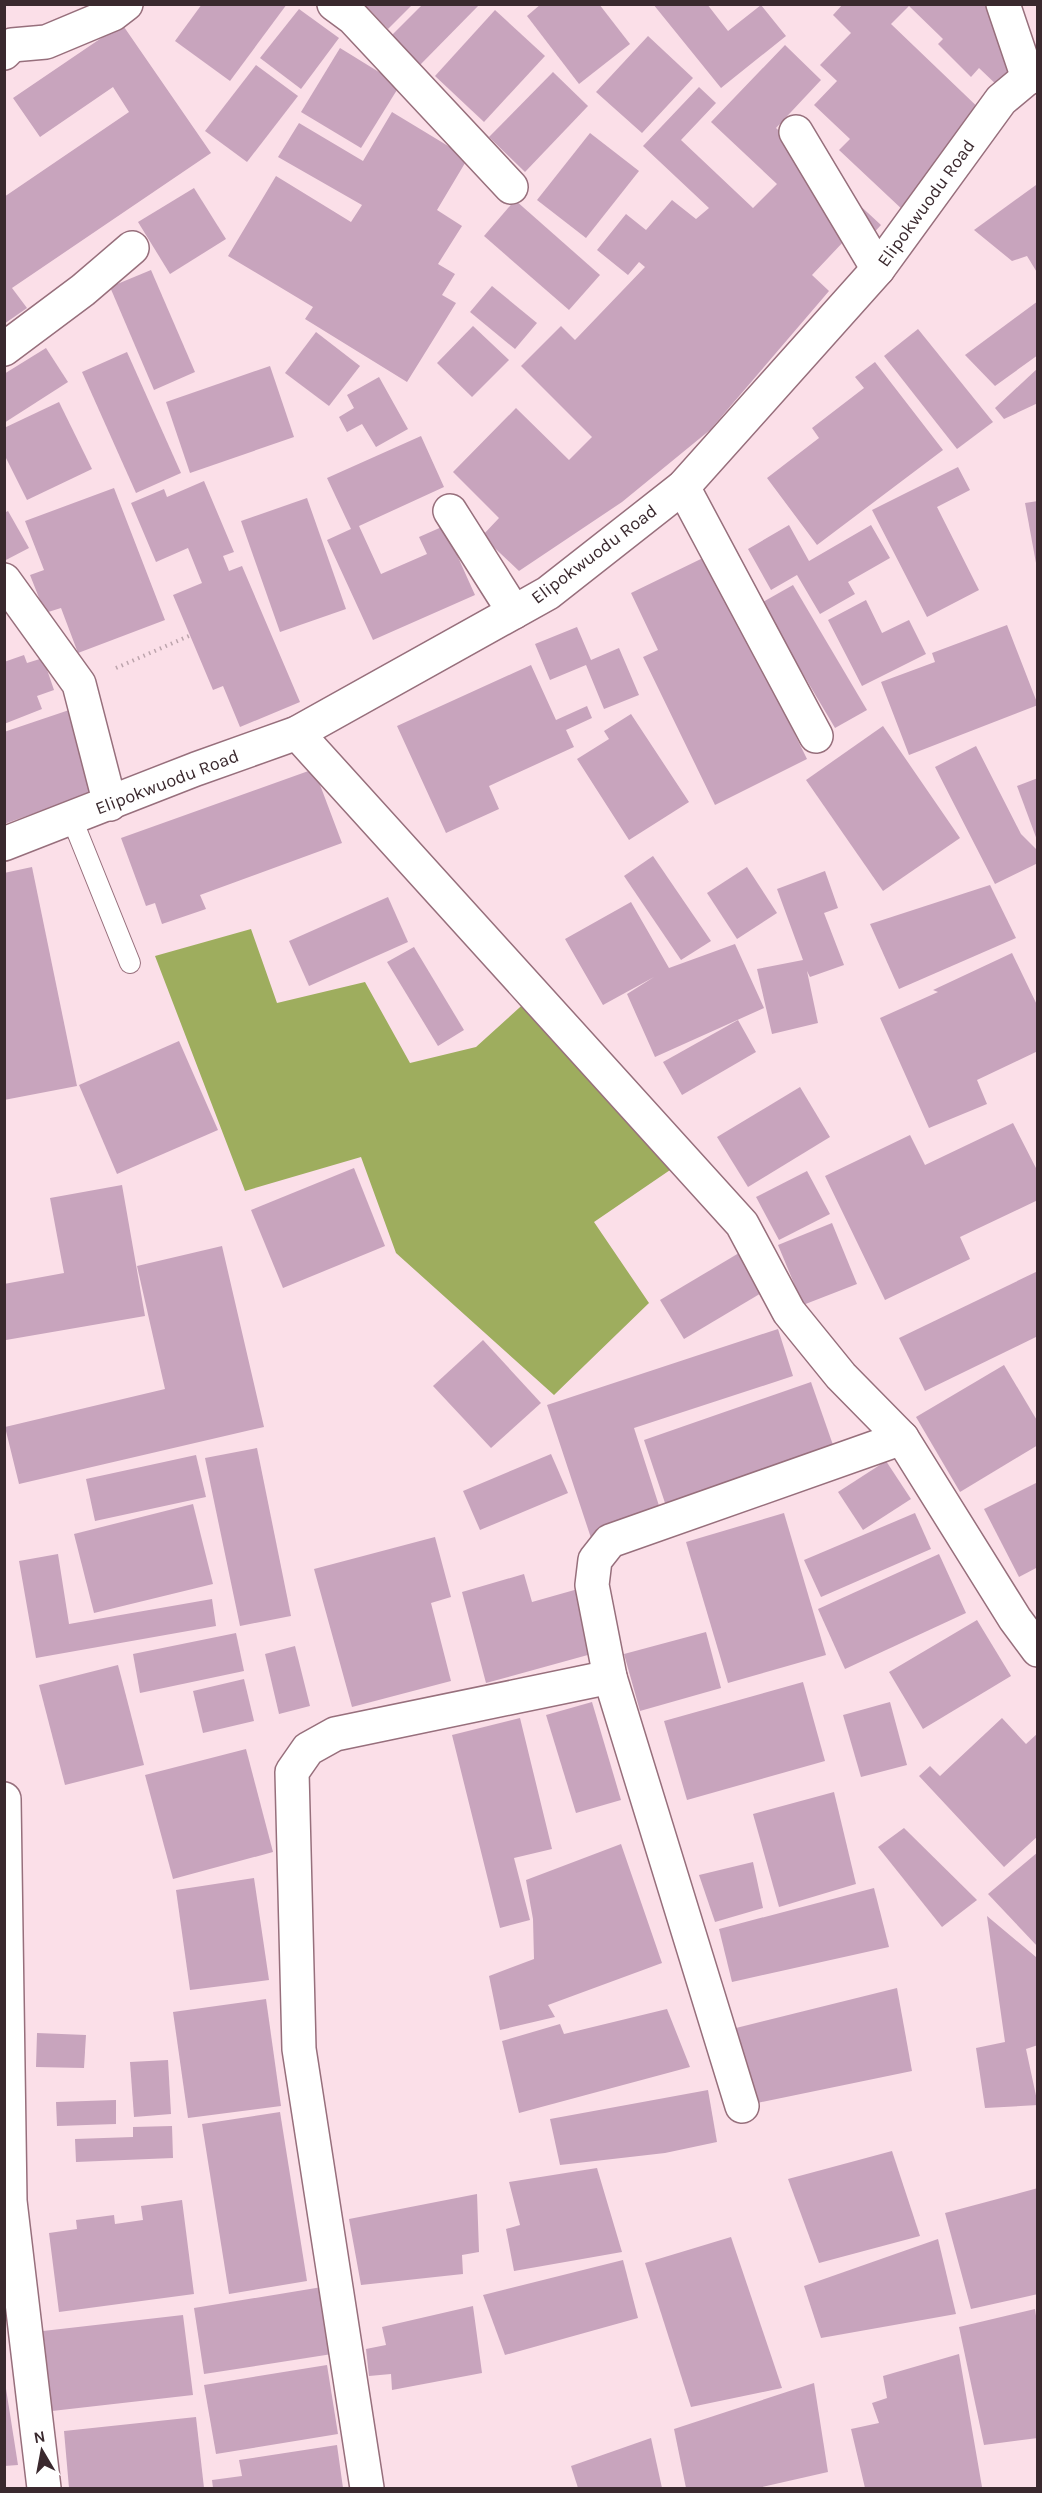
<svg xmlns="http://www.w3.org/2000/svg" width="1042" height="2493" font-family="Karla,sans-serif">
<rect width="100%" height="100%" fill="#fbdfe8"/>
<polygon fill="#9ead5e" points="251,929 277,1003 365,982 410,1063 476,1047 541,988 673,1168 594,1222 649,1303 554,1395 396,1253 361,1157 245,1191 155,956"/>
<g fill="#c8a4bd">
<polygon points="202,4 287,4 230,81 175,41"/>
<polygon points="364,4 413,4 388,29"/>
<polygon points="423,4 480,4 420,65 391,36"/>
<polygon points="541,4 599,4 630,44 579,84 527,16"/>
<polygon points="653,4 707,4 728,31 761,5 786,36 721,88"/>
<polygon points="843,4 984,5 1007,28 1025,64 1001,89 979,68 971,77 938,44 943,39 909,6 891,24 986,115 905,212 839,150 850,139 814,105 837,81 820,65 851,33 833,15"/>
<polygon points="299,9 339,38 301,89 260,58"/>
<polygon points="495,10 545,56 484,122 435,76"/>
<polygon points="122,24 211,153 12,288 27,308 4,324 4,197 129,112 113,87 40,137 13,98"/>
<polygon points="648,36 693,78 642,133 596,92"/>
<polygon points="785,45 821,80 776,128 881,225 857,251 845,240 812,275 829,291 710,430 622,502 519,571 482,536 499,518 453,472 516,408 569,460 592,437 521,366 561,326 575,340 645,267 639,262 628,275 597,250 626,214 646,230 672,200 696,219 709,208 643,146 699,87 716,103 681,140 753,208 777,184 711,122"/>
<polygon points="340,48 400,85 361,148 301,112"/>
<polygon points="256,65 298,96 247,162 205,131"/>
<polygon points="553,72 588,106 525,172 489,137"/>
<polygon points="392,112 468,158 437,210 462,226 438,264 455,274 442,295 456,303 407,382 305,319 313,307 228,256 276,176 351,222 362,205 278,157 299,123 363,161"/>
<polygon points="590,133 639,171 586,238 537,200"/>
<polygon points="1036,185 1038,188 1038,274 1027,256 1012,261 974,230"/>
<polygon points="194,188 226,239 170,274 138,222"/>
<polygon points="515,200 600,275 569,310 484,236"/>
<polygon points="151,270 195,372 154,390 110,287"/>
<polygon points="492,286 537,323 515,349 470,312"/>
<polygon points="1038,301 1038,355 995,386 965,355"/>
<polygon points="473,326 509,360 472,397 437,363"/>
<polygon points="918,329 993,422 957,449 884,356"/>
<polygon points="316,332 360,366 329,406 285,373"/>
<polygon points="46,348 68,382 4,423 4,374"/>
<polygon points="127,352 181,473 136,493 82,372"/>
<polygon points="875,362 943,450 817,545 767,478 819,438 812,428 864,388 855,377"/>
<polygon points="270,366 294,437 190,473 166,402"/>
<polygon points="1038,368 1038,403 1004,419 995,408"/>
<polygon points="379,377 408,429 376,447 362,424 347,432 339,417 354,408 347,395"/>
<polygon points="59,402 92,469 27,500 4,454 4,428"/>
<polygon points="421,436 444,487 359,526 381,574 427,554 419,537 444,526 475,595 373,640 327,540 351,529 327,478"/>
<polygon points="958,467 970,490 937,507 979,590 927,617 872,510"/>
<polygon points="204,481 234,552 223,556 229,571 242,566 300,702 240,727 223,686 213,690 173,595 202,583 188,548 156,562 131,503 164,489 167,497"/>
<polygon points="114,488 165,620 78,653 61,608 45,613 30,575 44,570 25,521"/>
<polygon points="307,498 346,609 280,632 241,521"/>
<polygon points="1038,501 1038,563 1036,563 1025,503"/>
<polygon points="8,511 29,548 4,561 4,513"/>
<polygon points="789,525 809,561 871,525 890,558 848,582 855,594 820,614 797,575 771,590 748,549"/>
<polygon points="707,556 807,759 715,805 643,657 658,650 631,593"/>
<polygon points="793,585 867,710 835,728 761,603"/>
<polygon points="866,600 882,633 909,620 926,654 862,686 828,620"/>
<polygon points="1007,625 1038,705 909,755 881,682 935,662 932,653"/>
<polygon points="577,627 591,660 619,648 639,695 604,709 586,665 550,680 535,644"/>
<polygon points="24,655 27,663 43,658 54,690 37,696 42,709 4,724 4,662"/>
<polygon points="531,665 556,720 587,706 592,718 566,730 574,747 489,786 499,809 446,833 397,726"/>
<polygon points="81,706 109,787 4,824 4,732"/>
<polygon points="631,714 689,802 629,840 577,759 609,739 604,731"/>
<polygon points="883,726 960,838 883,891 806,780"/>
<polygon points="976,746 1021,834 1038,851 1038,863 995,884 935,767"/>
<polygon points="314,769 342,843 200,895 206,909 162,924 155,903 146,906 121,838"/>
<polygon points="1038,778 1038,840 1037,840 1017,786"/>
<polygon points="653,856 711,941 681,960 624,876"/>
<polygon points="32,867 77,1086 4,1100 4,873"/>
<polygon points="747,867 777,913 737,939 707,893"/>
<polygon points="825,871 838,908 824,913 844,965 810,977 807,971 818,1023 772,1034 757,969 803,960 777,889"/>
<polygon points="990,885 1016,938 899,989 870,924"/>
<polygon points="388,897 408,942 309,986 289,941"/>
<polygon points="631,902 669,968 735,944 764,1008 655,1057 627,994 654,977 603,1005 565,939"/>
<polygon points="414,947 464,1030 438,1046 387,962"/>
<polygon points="1012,953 1038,1007 1038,1051 977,1080 987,1104 929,1128 880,1018 938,992 933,990"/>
<polygon points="738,1020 756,1052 682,1095 663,1062"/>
<polygon points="179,1041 218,1130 117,1174 79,1085"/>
<polygon points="800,1087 830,1137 748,1187 717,1137"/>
<polygon points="1013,1123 1038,1172 1038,1200 960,1237 970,1259 885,1300 825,1176 910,1135 925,1165"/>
<polygon points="354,1168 385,1246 283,1288 251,1210"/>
<polygon points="807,1171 830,1214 779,1240 756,1197"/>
<polygon points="122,1185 145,1316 6,1340 4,1284 64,1273 50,1198"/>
<polygon points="832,1223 857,1284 803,1305 778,1245"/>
<polygon points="222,1246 264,1427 19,1484 5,1427 165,1389 137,1266"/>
<polygon points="739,1253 763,1292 684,1339 660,1300"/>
<polygon points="1038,1271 1038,1336 925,1391 899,1338"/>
<polygon points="778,1329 793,1376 634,1428 662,1515 591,1538 547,1405"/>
<polygon points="483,1340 541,1403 491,1448 433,1386"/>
<polygon points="1004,1365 1038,1422 1038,1445 960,1492 916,1417"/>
<polygon points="811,1382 833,1445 665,1503 644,1440"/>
<polygon points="257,1448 291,1616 240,1626 205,1458"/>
<polygon points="551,1454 568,1493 480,1530 463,1491"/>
<polygon points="196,1455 206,1497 95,1521 86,1479"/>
<polygon points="886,1461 911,1499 863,1530 838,1492"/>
<polygon points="1038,1482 1038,1567 1019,1577 984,1509"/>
<polygon points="193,1504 213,1584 94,1613 74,1534"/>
<polygon points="784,1513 826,1655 728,1683 686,1542"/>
<polygon points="915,1513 931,1549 821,1597 804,1560"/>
<polygon points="435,1537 451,1597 431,1603 451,1681 352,1707 314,1569"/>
<polygon points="58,1554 69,1624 212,1599 216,1626 36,1658 19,1561"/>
<polygon points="939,1554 966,1613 845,1669 818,1609"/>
<polygon points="524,1574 532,1602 578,1589 595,1653 486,1683 462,1592"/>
<polygon points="977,1620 1011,1676 923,1729 889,1672"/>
<polygon points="706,1632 721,1688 640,1711 624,1654"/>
<polygon points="236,1633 244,1671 140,1693 133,1654"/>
<polygon points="295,1646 310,1706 279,1714 265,1654"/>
<polygon points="118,1665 144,1765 65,1785 39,1685"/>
<polygon points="244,1679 254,1721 203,1733 193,1691"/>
<polygon points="803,1682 825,1761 687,1800 664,1721"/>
<polygon points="592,1702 621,1800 576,1813 546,1715"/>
<polygon points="890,1702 907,1765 861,1777 843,1715"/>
<polygon points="520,1718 552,1849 514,1858 530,1920 500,1928 452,1735"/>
<polygon points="1002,1718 1026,1744 1038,1733 1038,1836 1004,1867 919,1776 930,1766 940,1776"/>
<polygon points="246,1749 273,1852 173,1879 145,1775"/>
<polygon points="834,1792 856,1884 779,1907 753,1814"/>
<polygon points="904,1828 977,1900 942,1927 878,1847"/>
<polygon points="621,1844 662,1963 548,2005 555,2017 500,2030 489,1976 534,1959 533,1919 526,1880"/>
<polygon points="1038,1852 1038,1947 988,1894"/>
<polygon points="753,1862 763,1908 715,1922 699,1875"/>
<polygon points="254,1878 269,1980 190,1990 176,1890"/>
<polygon points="874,1888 889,1947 732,1982 719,1929"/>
<polygon points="987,1916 1036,1957 1038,2045 1026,2049 1038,2105 985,2108 976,2048 1005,2042"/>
<polygon points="897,1988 912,2071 752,2104 728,2030"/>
<polygon points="266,1999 281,2106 188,2118 173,2012"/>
<polygon points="667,2009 690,2067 519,2113 502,2041 560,2024 564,2034"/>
<polygon points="37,2033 86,2035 84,2068 36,2067"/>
<polygon points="168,2060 171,2114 134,2117 130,2062"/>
<polygon points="708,2090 717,2142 665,2153 560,2165 550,2119"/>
<polygon points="116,2100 116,2124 57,2126 56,2102"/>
<polygon points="280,2112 307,2281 229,2294 202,2124"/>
<polygon points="172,2126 173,2158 76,2162 75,2139 133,2137 133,2127"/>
<polygon points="892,2151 920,2236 819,2263 788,2179"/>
<polygon points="597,2168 622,2252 514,2271 506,2229 520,2225 509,2182"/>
<polygon points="1038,2188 1038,2294 971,2309 945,2213"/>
<polygon points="477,2194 479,2252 462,2255 463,2274 361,2285 349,2219"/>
<polygon points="182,2200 194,2294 59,2312 49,2233 77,2229 76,2220 114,2215 115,2224 143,2220 141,2206"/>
<polygon points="731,2237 782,2388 691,2407 645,2263"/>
<polygon points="938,2239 956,2314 821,2338 804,2286"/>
<polygon points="623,2260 638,2318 505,2355 483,2295"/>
<polygon points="322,2287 332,2354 204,2374 194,2308"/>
<polygon points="473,2306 482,2373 392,2390 391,2374 369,2376 366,2349 386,2345 382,2327"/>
<polygon points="1035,2309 1038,2330 1038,2438 984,2445 959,2327"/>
<polygon points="183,2315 193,2395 52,2411 43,2331"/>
<polygon points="959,2354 982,2487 865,2488 851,2429 879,2423 872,2403 887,2398 883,2376"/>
<polygon points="327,2365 338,2434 216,2454 204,2385"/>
<polygon points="4,2376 18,2465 4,2466"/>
<polygon points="814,2383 828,2472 758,2488 686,2488 674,2429"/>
<polygon points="196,2417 204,2488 69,2488 64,2431"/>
<polygon points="651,2438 662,2488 578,2488 571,2466"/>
<polygon points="337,2445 343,2488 213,2488 212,2480 242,2476 239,2460"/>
</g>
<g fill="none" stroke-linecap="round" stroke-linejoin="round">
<defs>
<polyline id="lane" points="72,819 130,963"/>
<g id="street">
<polyline points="334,4 353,18 511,187"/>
<polyline points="1003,4 1028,78"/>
<polyline points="4,53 12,45 46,42 113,14 126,4"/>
<polyline points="796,132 878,269"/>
<polyline points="4,349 83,290 132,248"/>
<polyline points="683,487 816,736"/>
<polyline points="450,511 514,612"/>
<polyline points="4,580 79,684 110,804"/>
<polyline points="297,733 742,1224 789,1312 841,1376 902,1438 1015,1619 1038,1650"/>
<polyline points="4,1799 10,2201 44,2488"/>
<polyline points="742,2106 610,1677 592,1585 595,1560 610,1541 902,1438"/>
<polyline points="367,2488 299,2049 292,1772 308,1749 335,1734 610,1677"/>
</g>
<polyline id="secondary" points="4,844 196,769 297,733 548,593 683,487 878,269 1001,100 1038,69"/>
</defs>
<use href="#lane" stroke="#976f7c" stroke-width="22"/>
<use href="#street" stroke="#976f7c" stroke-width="36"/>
<use href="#secondary" stroke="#976f7c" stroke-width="36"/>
<polyline stroke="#bca4ac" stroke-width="4" stroke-dasharray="1.5 4.5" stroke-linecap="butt" points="116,668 191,635"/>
<use href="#lane" stroke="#fff" stroke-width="20"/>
<use href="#street" stroke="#fff" stroke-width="33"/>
<use href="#secondary" stroke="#fff" stroke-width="33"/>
</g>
<g text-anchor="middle" stroke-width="4.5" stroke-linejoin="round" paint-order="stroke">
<g font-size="18" fill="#3a292e" stroke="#fff">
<text transform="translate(926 203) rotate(-54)" y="6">Elipokwuodu Road</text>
<text transform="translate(594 554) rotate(-37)" y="6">Elipokwuodu Road</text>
<text transform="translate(167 782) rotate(-21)" y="6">Elipokwuodu Road</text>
</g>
</g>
<rect width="1042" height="2493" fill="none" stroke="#3a292e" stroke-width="12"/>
<g transform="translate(42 2451) rotate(350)" stroke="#ffffff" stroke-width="4.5" paint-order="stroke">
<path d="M0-4.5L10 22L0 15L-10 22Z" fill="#3a292e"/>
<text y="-9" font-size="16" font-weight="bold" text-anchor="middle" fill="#3a292e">N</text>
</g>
</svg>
